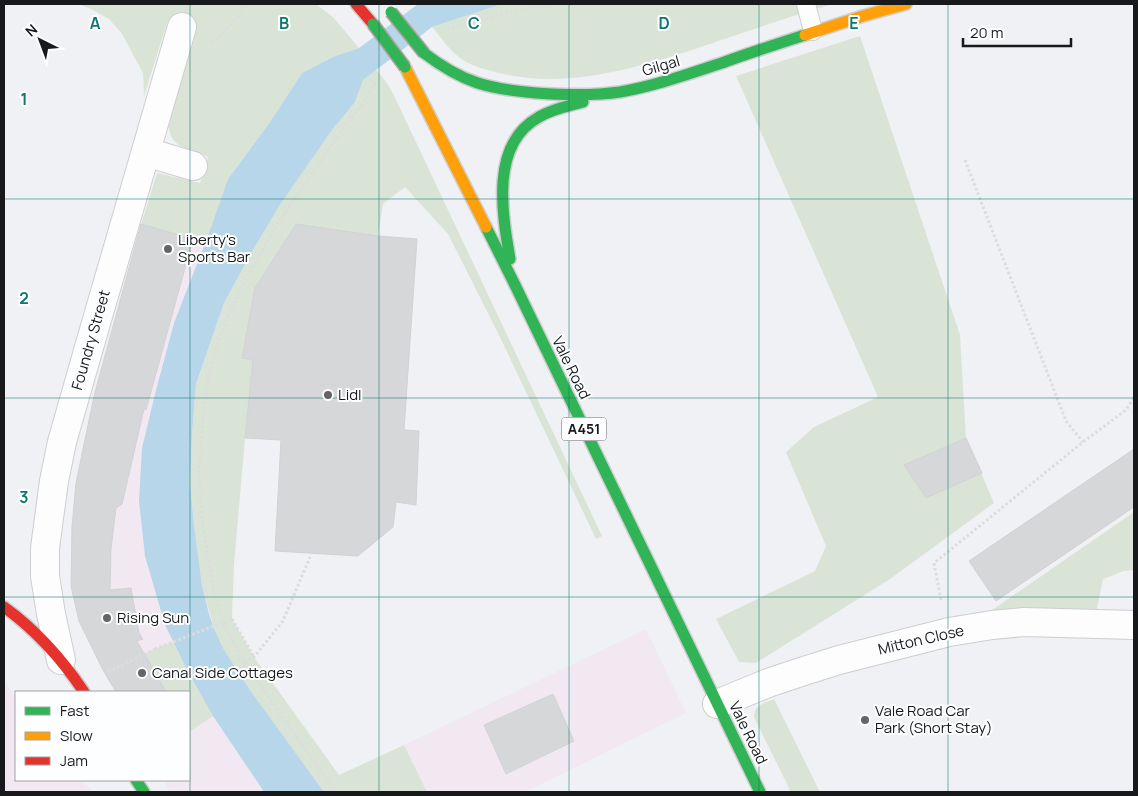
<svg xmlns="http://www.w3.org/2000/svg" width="1138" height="796" font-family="Manrope,sans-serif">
<rect width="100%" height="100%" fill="#f0f1f4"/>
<g fill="#f1e8f2">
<polygon points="141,225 193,239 206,241 174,323 156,390 142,449 165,624 173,642 155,649 105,674 79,621 71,585 72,521 76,483 95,392"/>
<polygon points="646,629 686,713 525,792 427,792 404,745"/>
<polygon points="4,681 16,697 16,780 82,780 93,792 4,792"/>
<polygon points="213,716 263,792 264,792 170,792 164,780 189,780 189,732"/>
</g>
<g fill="#dae4d6">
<path d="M78 4H316L333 17 359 48 335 56 302 73 270 122 228 179 206 241 193 239 141 225 157 173 200 183 208 157C188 147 167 149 169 120L195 30 167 23 144 96 143 73 122 34 109 19 89 8Z"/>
<path d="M502 4H833C792 16 751 30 710 44 641 67 567 91 495 72 485 69 475 67 466 62 452 54 442 39 432 27Z"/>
<polygon points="860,36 960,335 966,438 994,503 890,579 756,663 739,662 716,619 815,571 826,546 786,452 814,427 878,397 736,76"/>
<polygon points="376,69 389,86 398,104 602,536 596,539 499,335 448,234 405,187 383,204 378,236 296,224 255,288 242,358 253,360 245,438 234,565 232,619 254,657 339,775 404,745 427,792 324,792 250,690 223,648 213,626 202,585 194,525 190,483 192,435 196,384 224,303 253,250 280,205 331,130 355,102 363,80"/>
<polygon points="1134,512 1134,570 1124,571 1103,579 1094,624 966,629 995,608"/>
<polygon points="173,642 188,672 213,716 189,732 189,692 116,692 105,674 155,649"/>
<path d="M774 699 820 792H791L754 717C754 705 764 703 774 699Z"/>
</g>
<polygon fill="#b8d6e9" points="418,4 502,4 432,27 363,80 355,102 331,131 280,205 253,250 224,303 196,384 192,435 190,483 194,525 202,585 209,614 213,626 223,648 250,690 324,792 264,792 213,716 188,672 165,625 145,556 139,501 142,448 156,390 174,323 206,241 228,179 270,122 302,73 335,56 359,48"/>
<g fill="#d6d7d9" stroke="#d2d2d5">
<polygon points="141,224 193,239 146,410 144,409 122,504 116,508 111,549 110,590 131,588 139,633 143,639 137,641 166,692 116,692 102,668 79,621 71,586 72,527 76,483 94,396"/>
<polygon points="296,224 378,236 417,239 404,430 419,431 416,505 396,502 393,527 358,556 275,551 281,440 245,438 253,360 242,358 255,288"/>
<polygon points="966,438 982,473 926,498 904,465"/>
<polygon points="1134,449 1134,507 996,601 969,561"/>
<polygon points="553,694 574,741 506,774 484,725"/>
</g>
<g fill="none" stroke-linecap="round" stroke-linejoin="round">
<defs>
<polyline id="lane" points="806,4 813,31"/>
<g id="street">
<polyline points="146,152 193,166"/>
<polyline points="61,660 51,614 45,576 45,548 54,481 62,442 94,330 182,27"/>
<polyline points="717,704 768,683 804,671 839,660 949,632 992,625 1024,622 1134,625"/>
</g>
<g id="fast">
<path d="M424 53C463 83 489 89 536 93 564 95 592 96 620 92 655 86 688 74 722 63 749 53 777 44 805 35"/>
<polyline points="486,227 515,285 760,792"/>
<path d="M510 259C502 213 490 144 539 117 552 109 568 106 583 102"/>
<polyline points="136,780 144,792"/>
</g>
<g id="slow">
<polyline points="805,35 863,16 906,4"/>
<polyline points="405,67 486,227"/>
</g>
<g id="jam">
<polyline points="356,4 373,24"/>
<path d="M4 607C36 630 62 659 84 692"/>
</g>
</defs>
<use href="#lane" stroke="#cdced0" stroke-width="20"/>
<use href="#street" stroke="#cdced0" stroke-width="30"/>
<use href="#fast" stroke="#cdced0" stroke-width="14"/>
<use href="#slow" stroke="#cdced0" stroke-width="14"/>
<use href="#jam" stroke="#cdced0" stroke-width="14"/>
<g stroke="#dcdcdc" stroke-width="3" stroke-dasharray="2.5 2.5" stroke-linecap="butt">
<polyline points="447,29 507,13 548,4"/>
<polyline points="212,43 240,15 244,4"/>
<polyline points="965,160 1066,421 1083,442"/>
<polyline points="941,600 934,563 1083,442 1126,410 1134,397"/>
<polyline points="232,619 254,657"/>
<polyline points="244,662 254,657 283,621 310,557"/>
<polyline points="108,672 155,649"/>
<polyline points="335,792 244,662 223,622 214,591 202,520 199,469 204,409 208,379 216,348 229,314 243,284 274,229 301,189 346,125 366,99 376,81"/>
</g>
<use href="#lane" stroke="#fdfdfd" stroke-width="18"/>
<use href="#street" stroke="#fdfdfd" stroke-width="28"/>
<use href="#fast" stroke="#30b455" stroke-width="11"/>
<use href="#slow" stroke="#ff9f0a" stroke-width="11"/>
<use href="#jam" stroke="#e5322d" stroke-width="11"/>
<defs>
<g id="fast-bridge">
<polyline points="391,12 424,53"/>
<polyline points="373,24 405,67"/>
</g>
</defs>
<use href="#fast-bridge" stroke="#b2a3a4" stroke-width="14" stroke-linecap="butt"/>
<polyline stroke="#dcdcdc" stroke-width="3" stroke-dasharray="2.5 2.5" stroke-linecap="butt" points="155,649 232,619"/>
<use href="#fast-bridge" stroke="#30b455" stroke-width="11"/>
</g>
<path fill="none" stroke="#0f766e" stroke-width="1" stroke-opacity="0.55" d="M190 4V792M379 4V792M569 4V792M759 4V792M948 4V792M4 199H1134M4 398H1134M4 597H1134"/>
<g fill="#646566" stroke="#fdfeff" stroke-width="2">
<circle cx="168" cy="249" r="5"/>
<circle cx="328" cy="395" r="5"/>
<circle cx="107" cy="618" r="5"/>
<circle cx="142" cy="673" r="5"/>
<circle cx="865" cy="720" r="5"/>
</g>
<g text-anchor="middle" stroke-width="4" stroke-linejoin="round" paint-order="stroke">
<rect fill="#fdfeff" stroke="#5d5e5f" stroke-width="1" x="561.5" y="417.5" width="45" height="23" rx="4"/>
<g font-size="14" font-weight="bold" fill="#18191a">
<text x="584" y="434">A451</text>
</g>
<g font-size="15" fill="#18191a" stroke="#fdfeff">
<text transform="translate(661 66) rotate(-16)" y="5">Gilgal</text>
<text transform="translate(91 340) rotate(-74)" y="5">Foundry Street</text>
<text transform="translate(571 368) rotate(64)" y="5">Vale Road</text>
<text transform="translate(921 640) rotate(-13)" y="5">Mitton Close</text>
<text transform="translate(748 733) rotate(64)" y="5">Vale Road</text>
</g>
<g font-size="15" fill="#18191a" stroke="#fdfeff" text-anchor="start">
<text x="178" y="245">Liberty's<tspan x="178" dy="17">Sports Bar</tspan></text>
<text x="338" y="400">Lidl</text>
<text x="117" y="623">Rising Sun</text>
<text x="152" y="678">Canal Side Cottages</text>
<text x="875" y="716">Vale Road Car<tspan x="875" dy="17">Park (Short Stay)</tspan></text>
</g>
</g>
<g font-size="16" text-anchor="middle" font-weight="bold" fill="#0f766e" stroke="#fdfeff" stroke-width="4" stroke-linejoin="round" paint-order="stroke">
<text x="95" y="29">A</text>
<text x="284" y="29">B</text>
<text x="474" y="29">C</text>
<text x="664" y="29">D</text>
<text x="854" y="29">E</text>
<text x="24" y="105">1</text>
<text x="24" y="304">2</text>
<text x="24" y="503">3</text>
</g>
<rect width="1138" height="796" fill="none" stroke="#18191a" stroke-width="10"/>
<rect x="15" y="691" width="175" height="90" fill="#fdfeff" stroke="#a1a2a3"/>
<rect x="25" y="707" width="25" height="8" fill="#30b455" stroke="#a1a2a3"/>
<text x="60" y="716" font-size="15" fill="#18191a">Fast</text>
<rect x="25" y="732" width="25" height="8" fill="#ff9f0a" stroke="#a1a2a3"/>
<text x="60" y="741" font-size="15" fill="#18191a">Slow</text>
<rect x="25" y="757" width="25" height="8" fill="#e5322d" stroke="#a1a2a3"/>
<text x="60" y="766" font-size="15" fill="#18191a">Jam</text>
<g transform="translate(40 40) rotate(318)" stroke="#fdfeff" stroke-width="4" paint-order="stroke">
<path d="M0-4L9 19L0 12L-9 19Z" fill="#18191a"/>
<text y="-8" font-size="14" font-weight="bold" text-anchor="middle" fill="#18191a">N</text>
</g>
<path d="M963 38v8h108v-8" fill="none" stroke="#18191a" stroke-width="2.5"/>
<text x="970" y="38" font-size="15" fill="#18191a" stroke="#fdfeff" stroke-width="4" paint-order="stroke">20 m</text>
</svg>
